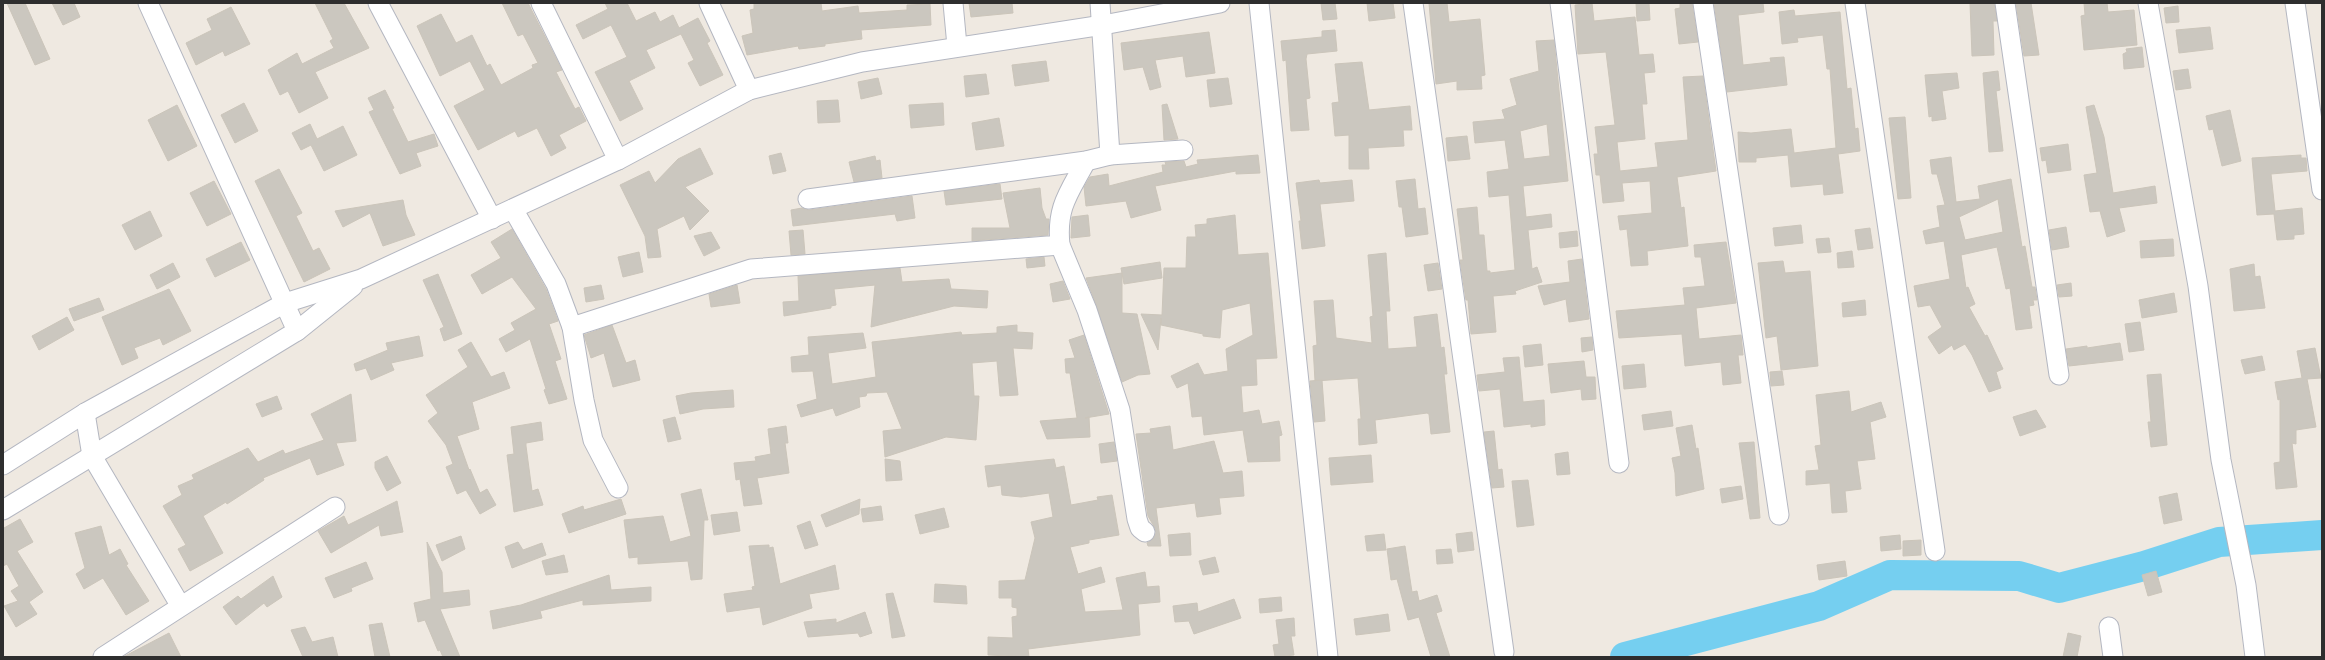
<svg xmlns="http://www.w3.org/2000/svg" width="2325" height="660" font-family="'Titillium Web',sans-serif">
<rect width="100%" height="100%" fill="#efe9e1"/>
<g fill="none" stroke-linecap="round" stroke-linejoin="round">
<polyline stroke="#75cff0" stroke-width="30" points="1625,657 1819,606 1890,575 2019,576 2059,588 2144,566 2219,542 2322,535"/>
</g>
<g fill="#cbc7bf" stroke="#cbc5ba" fill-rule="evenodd">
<polygon points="7,3 25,3 50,59 35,65"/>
<polygon points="52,3 74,3 80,17 63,25"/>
<polygon points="315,3 344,3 369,48 315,72 328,98 299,113 288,91 280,95 268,70 297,53 302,64 334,48 330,41 333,39"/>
<polygon points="502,3 528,3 562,70 556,72 575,109 579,107 586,121 559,135 566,148 551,156 537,128 518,137 515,131 478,150 454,106 485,90 470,61 440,76 417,26 441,14 456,43 472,35 487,66 490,64 501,85 533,68 532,65 538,63 523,34 518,36"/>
<polygon points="605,3 627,3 636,21 655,12 660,22 673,15 679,28 698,18 710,41 707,43 723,75 700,86 688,63 694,60 681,34 646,50 655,68 629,81 643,109 620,121 595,72 627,57 611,25 583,39 576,25 608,9"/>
<polygon points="754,3 821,3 822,11 858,6 859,13 907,10 907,5 930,4 931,25 861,30 862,39 825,44 825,46 799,49 798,46 747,55 742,36 753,33 750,10 754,9"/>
<polygon points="969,3 1012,3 1013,13 971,17"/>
<polygon points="1321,3 1335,3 1337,19 1323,20"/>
<polygon points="1367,3 1393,3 1395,18 1369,21"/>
<polygon points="1429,3 1447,3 1449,22 1480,19 1485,75 1481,76 1482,89 1457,90 1457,81 1436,84"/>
<polygon points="1592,3 1594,21 1635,17 1639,55 1653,54 1655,72 1644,73 1647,104 1642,104 1645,139 1617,142 1620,171 1658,167 1655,143 1688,140 1683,77 1703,76 1716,171 1677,177 1681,208 1684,207 1688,246 1647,251 1648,265 1631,266 1627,229 1620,230 1618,216 1652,213 1650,181 1622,183 1624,201 1603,203 1600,175 1596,175 1594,154 1598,154 1595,127 1615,125 1606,52 1578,54 1575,5"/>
<polygon points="1636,3 1649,3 1650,20 1637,21"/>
<polygon points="1680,3 1692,3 1698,42 1679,44 1675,9 1680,8"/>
<polygon points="1714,3 1763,3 1764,12 1738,15 1743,65 1771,62 1770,58 1784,57 1787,85 1727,92"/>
<polygon points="1970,3 1994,3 1997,21 1993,21 1994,55 1972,56"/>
<polygon points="2016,3 2031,3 2039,55 2024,56"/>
<polygon points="2084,3 2107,3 2108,12 2134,10 2137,45 2084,50 2081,16 2085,15"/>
<polygon points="2178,6 2179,22 2166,23 2164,8"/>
<polygon points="231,7 250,44 225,56 223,51 196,65 186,43 212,30 207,19"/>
<polygon points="1794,10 1795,16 1840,12 1847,89 1851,88 1855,129 1858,128 1860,151 1838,154 1843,193 1824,195 1823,184 1791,187 1788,155 1756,158 1756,162 1739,162 1738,132 1751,133 1791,129 1794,153 1836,148 1830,69 1827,69 1823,35 1797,38 1798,42 1782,44 1779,12"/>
<polygon points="2210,27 2213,49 2179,53 2176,30"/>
<polygon points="1335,30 1337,51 1307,54 1306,59 1310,98 1306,99 1309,130 1291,131 1286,60 1283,61 1281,41 1322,37 1322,31"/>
<polygon points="1209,32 1215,73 1186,77 1183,56 1155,60 1161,87 1150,90 1143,67 1124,70 1121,43"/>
<path d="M1554 40 1568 181 1523 186 1526 217 1551 214 1552 227 1528 230 1532 269 1537 267 1542 282 1515 291 1516 294 1493 296 1496 332 1471 334 1468 300H1466L1460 260H1463L1457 209 1477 207 1479 235H1484L1487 271H1490V273L1515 270 1509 195 1489 197 1487 172 1509 169 1505 140 1475 143 1473 122 1505 119 1502 110 1517 105 1510 79 1539 71 1536 41ZM1547 124 1550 156 1524 159 1520 131Z"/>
<polygon points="2142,47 2144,67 2124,69 2123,54 2127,52 2126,49"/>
<polygon points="1046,61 1049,81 1015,86 1012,65"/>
<polygon points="1362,62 1369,110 1410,106 1412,130 1403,130 1404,146 1368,148 1369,169 1349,169 1349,135 1335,136 1332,103 1339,102 1335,64"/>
<polygon points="2188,69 2191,88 2176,90 2173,71"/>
<polygon points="1998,71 2000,90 1996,91 2003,151 1989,152 1983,73"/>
<polygon points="1957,73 1959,88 1942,91 1946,119 1932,121 1932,116 1929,117 1925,75"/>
<polygon points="986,74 989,94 966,97 964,76"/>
<polygon points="878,78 882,94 861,99 858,82"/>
<polygon points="1228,78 1232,104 1210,107 1207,80"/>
<polygon points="385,90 394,108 392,109 408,142 434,134 438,146 416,153 421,166 400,174 369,112 374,110 368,98"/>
<polygon points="838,100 840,122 818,123 817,101"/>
<polygon points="244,103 258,131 235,143 221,115"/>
<polygon points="943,103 944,125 911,128 909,105"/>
<polygon points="1167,104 1178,139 1164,140 1162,105"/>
<polygon points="177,105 197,146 168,161 148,120"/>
<polygon points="2094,105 2104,137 2113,193 2155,186 2157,203 2119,208 2125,231 2107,237 2100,211 2090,212 2084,175 2097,173 2086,107"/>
<polygon points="2230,110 2241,161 2222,166 2213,129 2209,130 2206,116"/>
<polygon points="1905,117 1911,198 1898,199 1889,118"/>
<polygon points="999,118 1004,146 976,150 972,123"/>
<polygon points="310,124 317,139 343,126 357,155 324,171 311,145 301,150 292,133"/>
<polygon points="1467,136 1470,159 1448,161 1446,138"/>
<polygon points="2068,144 2071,170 2048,173 2046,160 2042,161 2040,148"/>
<polygon points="700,148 713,174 685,187 709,211 690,230 684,216 657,229 661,257 648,258 645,236 620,185 649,171 655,183 678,159"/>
<polygon points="781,153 786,171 773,174 769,156"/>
<polygon points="1258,155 1260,173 1236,174 1236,171 1155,186 1161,210 1131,218 1126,201 1086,206 1084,187 1090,177 1108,174 1109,186 1163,172 1162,165 1166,165 1165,162 1184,161 1186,167 1198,164 1197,160"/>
<polygon points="2301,155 2301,158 2306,158 2307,171 2271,174 2275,211 2302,208 2304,234 2294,235 2294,239 2277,240 2274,214 2257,215 2252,158"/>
<polygon points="875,156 876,161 880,160 882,178 854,182 849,162"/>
<path d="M1951 157 1956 202 1980 199 1978 186 2011 179 2022 247 2025 246 2032 287H2035L2037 300H2033L2034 305 2029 306 2032 328 2016 330 2010 288 2006 289 1997 247 1961 255 1966 288 1968 287 1975 304 1969 307 1985 336 1987 335 2003 369 1996 372 2001 388 1989 392 1972 355 1965 344 1954 350 1952 345 1939 354 1928 337 1942 327 1930 305 1918 307 1914 286 1950 279 1944 241 1926 244 1923 231 1940 227 1937 206 1945 205 1937 174H1932L1930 160ZM1998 199 2003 232 1965 240 1959 217Z"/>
<polygon points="279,169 302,213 296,216 313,251 319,248 330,269 304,282 255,181"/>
<polygon points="1415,179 1418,209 1425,208 1428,234 1406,237 1402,207 1399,207 1396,181"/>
<polygon points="1319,180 1320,183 1352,180 1354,201 1320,204 1325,246 1302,249 1299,221 1301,221 1296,183"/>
<polygon points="214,181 231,214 207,226 190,193"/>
<polygon points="1000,184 1002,199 946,205 944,191"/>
<polygon points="1040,188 1042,208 1046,219 1049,219 1048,235 972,241 972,228 1010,228 1003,193"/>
<polygon points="912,196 915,218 897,221 895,214 793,226 791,210 802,208 809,210"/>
<polygon points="403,200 406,215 415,235 383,246 370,213 343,227 335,211"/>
<polygon points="150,211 162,236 135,250 122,225"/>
<polygon points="1088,215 1090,236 1071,238 1072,217"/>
<polygon points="1235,215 1238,255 1268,253 1277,358 1256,359 1257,385 1241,386 1243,413 1259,410 1262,424 1279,421 1282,435 1279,436 1280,461 1248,462 1243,430 1204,435 1202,416 1192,417 1188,383 1177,388 1171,376 1198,363 1204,375 1228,371 1226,349 1253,335 1250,303 1222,310 1220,338 1203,336 1203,334 1161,325 1161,318 1158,350 1141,314 1162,315 1164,268 1186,268 1187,237 1196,237 1195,225 1207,224 1207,219"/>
<polygon points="1801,225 1803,243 1775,246 1773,228"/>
<polygon points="2066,227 2069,247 2052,250 2049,230"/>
<polygon points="1870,228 1873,248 1858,250 1855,230"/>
<polygon points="512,229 546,289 558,321 549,324 561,359 555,361 567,399 549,404 544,390 546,389 530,339 506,352 499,339 515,330 511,323 536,309 512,277 482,294 471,275 501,258 491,242"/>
<polygon points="803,230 805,254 791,255 789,231"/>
<polygon points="1577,231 1578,246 1560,248 1559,233"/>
<polygon points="711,232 720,248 704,256 694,236"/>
<polygon points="1829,238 1831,252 1818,253 1816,239"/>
<polygon points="2173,239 2174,256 2141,258 2140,241"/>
<polygon points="241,242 250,260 215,277 206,259"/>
<polygon points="1726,242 1736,303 1696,308 1699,339 1741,335 1743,355 1738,355 1741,383 1723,385 1721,362 1685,366 1682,334 1619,338 1616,311 1685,305 1683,288 1705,286 1701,257 1695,257 1694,245"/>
<polygon points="1852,251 1854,267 1838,268 1837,253"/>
<polygon points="639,252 643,272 623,277 618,257"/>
<polygon points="1386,253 1390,311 1386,311 1388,349 1417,347 1414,317 1437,314 1441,348 1444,347 1447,374 1444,374 1450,432 1431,434 1429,414 1427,413 1375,420 1377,443 1359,445 1358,419 1361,419 1358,378 1315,381 1313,346 1317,345 1314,301 1333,300 1336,338 1372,343 1370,317 1373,316 1368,255"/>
<polygon points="1044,257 1045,266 1027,268 1026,259"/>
<polygon points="1582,259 1589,319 1569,322 1566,299 1544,305 1538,286 1570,282 1568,261"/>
<polygon points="1783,261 1785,273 1810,271 1818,366 1781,370 1777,336 1766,338 1758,263"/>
<polygon points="1160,262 1162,278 1124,284 1121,268"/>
<polygon points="173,263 180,277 157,289 150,275"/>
<polygon points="1438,263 1442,289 1428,291 1424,265"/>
<polygon points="2254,264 2255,277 2260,276 2265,308 2234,311 2230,269"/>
<polygon points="900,268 902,282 949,279 951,289 988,291 987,308 954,306 871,327 875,285 834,289 836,305 831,306 831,308 784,316 783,302 799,301 798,276"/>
<polygon points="1122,273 1122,313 1137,314 1150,374 1138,375 1122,382 1097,307 1086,278"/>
<polygon points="438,274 462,334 444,341 440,329 444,327 423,280"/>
<polygon points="1063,281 1070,299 1053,302 1050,284"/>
<polygon points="2071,283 2072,296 2059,297 2057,285"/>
<polygon points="601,285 604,299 586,302 584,288"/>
<polygon points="737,285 740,303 711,307 709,294"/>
<polygon points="169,289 191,331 163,345 160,338 134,348 138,358 122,365 102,317"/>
<polygon points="2174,293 2177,312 2142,318 2139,300"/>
<polygon points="99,298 104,310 74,321 69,309"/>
<polygon points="1865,300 1866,315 1843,317 1842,303"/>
<polygon points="67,317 74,330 39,350 32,336"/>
<polygon points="2140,322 2144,350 2129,352 2125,324"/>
<polygon points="612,325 626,363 635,360 640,380 613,387 604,353 591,358 584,335"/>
<polygon points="1017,325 1017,332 1033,333 1032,349 1013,348 1018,395 1000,396 997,361 972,363 974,396 979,396 976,440 946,437 885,457 883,431 902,429 887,392 867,393 866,396 859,397 860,407 836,416 833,408 801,417 797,405 817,399 813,371 792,372 791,357 809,355 808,337 863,333 866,348 828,353 832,384 876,377 872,342 961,332 962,335 997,333 997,327"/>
<polygon points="1084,335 1109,414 1085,418 1089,417 1090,437 1047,439 1040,421 1077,418 1070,373 1066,373 1065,359 1075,358 1069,340"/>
<polygon points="419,336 423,356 391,363 394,370 371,380 366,368 356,371 354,364 388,350 386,343"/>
<polygon points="1592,337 1593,350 1582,352 1581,338"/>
<polygon points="471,342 491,377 504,372 510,388 472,402 479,429 457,436 469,470 470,469 480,493 487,489 496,505 480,514 466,490 457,494 446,467 453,464 446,445 428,421 438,413 426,395 468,367 458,350"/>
<polygon points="2120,343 2123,360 2069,366 2066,349 2087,346 2087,348"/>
<polygon points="1541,344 1543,365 1525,367 1523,346"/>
<polygon points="2315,348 2321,378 2307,379 2316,427 2296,430 2296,444 2292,443 2297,487 2276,489 2274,463 2280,462 2280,399 2278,400 2275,382 2302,378 2297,351"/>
<polygon points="2262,356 2265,370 2245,374 2241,360"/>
<polygon points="1519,357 1523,402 1544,400 1545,425 1531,427 1531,424 1504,427 1500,389 1479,391 1477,375 1505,372 1503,358"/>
<polygon points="1584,361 1586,377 1595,377 1596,399 1582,400 1581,389 1551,393 1548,364"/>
<polygon points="1644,364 1646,387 1624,389 1622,366"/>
<polygon points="1782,371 1784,385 1771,386 1770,372"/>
<polygon points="2161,374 2167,445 2151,447 2148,422 2151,422 2147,375"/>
<polygon points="1322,380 1325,421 1314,422 1310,381"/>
<polygon points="733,390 734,407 703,409 680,414 676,396 691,393"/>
<polygon points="1849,391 1851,412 1881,402 1886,417 1870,422 1875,459 1857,461 1861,489 1845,491 1847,512 1832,513 1830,483 1806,485 1806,471 1819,470 1815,446 1821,445 1816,395"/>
<polygon points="351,394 356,441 336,443 344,465 317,475 310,458 263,478 264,480 227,504 226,502 203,516 223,553 190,571 178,549 186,545 163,506 182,495 178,486 194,479 192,475 248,448 258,462 283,450 285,454 324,440 311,414"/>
<polygon points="277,396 282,409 262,417 256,404"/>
<polygon points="2036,410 2046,427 2020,436 2013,417"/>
<polygon points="1671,411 1673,426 1644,430 1642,415"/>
<polygon points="675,417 681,439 668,442 663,420"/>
<polygon points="541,422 543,440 526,443 526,446 532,491 538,489 543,505 514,512 507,455 514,454 511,427"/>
<polygon points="1692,425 1696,449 1698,448 1704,489 1676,496 1675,473 1672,458 1681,456 1676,428"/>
<polygon points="786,426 788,443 785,443 789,473 757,478 762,504 744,506 740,479 736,480 734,463 756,461 755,457 771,454 768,429"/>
<polygon points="1170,426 1173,450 1214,441 1223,473 1242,471 1244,496 1219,498 1221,514 1197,517 1195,503 1156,508 1161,546 1148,546 1147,543 1153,539 1156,533 1155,528 1148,516 1136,434 1151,433 1150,429"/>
<polygon points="1494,431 1498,470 1502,469 1504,487 1492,488 1484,432"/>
<polygon points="1114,442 1117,461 1101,463 1099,444"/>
<polygon points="1754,442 1760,518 1750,519 1739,443"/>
<polygon points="1568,452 1570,474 1557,475 1555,454"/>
<polygon points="1371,455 1373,482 1331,485 1329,458"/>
<polygon points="387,456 401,483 387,491 375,468 375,462"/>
<polygon points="885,459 900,461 902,480 886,481"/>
<polygon points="1054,459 1056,468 1064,466 1071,505 1098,500 1097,497 1112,495 1119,535 1089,540 1089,543 1070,547 1078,574 1101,567 1105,582 1081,589 1085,612 1123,610 1116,578 1145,572 1147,587 1159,586 1160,602 1138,604 1140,635 1028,649 1029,657 988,655 988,637 1013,638 1012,617 1017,616 1017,608 1012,607 1012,598 999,598 999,581 1025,580 1035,538 1031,522 1053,517 1049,493 1021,497 1002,495 1001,485 988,487 985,466"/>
<polygon points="1528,480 1534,525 1517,527 1512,481"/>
<polygon points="1741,486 1743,499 1722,503 1720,489"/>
<polygon points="701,489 708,520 704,520 702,579 691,580 688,561 638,564 638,557 629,558 624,520 663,516 670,542 691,536 681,494"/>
<polygon points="2177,493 2182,520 2164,524 2159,497"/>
<polygon points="621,499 626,514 569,533 562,514 583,506 584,510"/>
<polygon points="860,499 859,514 826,527 821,515"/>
<polygon points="397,501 403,532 381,536 379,525 331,553 318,531 344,516 348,525"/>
<polygon points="881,506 883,520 863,522 861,509"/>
<polygon points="944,508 949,527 920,534 915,515"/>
<polygon points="737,512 740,531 714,535 711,515"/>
<polygon points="20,519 33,542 17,551 43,592 29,602 37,614 16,627 4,606 18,601 11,591 19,586 7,564 3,566 3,526 4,528"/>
<polygon points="810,521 818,545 805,549 797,526"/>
<polygon points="101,526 109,555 120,549 128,564 126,565 149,601 126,615 103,578 84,589 76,574 85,568 75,533"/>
<polygon points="1472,532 1474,550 1458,552 1456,534"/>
<polygon points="1190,533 1191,555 1170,556 1168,535"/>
<polygon points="1384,534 1386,550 1367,551 1365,536"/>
<polygon points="1900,535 1901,549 1881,551 1880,537"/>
<polygon points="461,536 465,549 442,561 436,545"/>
<polygon points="1921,540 1921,555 1903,556 1903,541"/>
<polygon points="427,542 442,572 443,593 469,590 470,605 440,609 460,657 443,657 440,650 438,651 425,620 418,622 414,603 431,599"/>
<polygon points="518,542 523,550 542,543 546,555 512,568 505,547"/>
<polygon points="769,545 769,548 773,547 780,584 835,565 839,589 809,594 812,608 763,625 760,607 727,612 724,594 753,590 752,587 755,586 749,546"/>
<polygon points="1405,546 1412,592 1417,591 1419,601 1437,595 1442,611 1436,613 1450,657 1431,657 1419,617 1408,620 1397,579 1391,580 1387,549"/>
<polygon points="1451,549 1453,563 1437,564 1436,550"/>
<polygon points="564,555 568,572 546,575 542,561"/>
<polygon points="1215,557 1219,572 1203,575 1199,561"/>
<polygon points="1845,561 1847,576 1819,580 1817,565"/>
<polygon points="366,562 373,579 351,588 352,591 334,598 325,578"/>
<polygon points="2156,571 2162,592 2148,596 2142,575"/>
<polygon points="609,575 611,590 651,587 651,601 583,605 583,600 540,611 542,618 493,629 490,611 521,605"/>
<polygon points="273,576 282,597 267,607 264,603 236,625 223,607 238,596 241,599"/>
<polygon points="935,584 966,586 967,604 934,602"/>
<polygon points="893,593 905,636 892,638 886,594"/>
<polygon points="1281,597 1282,611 1260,613 1259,599"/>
<polygon points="1234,599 1241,618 1194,634 1189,621 1175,622 1173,606 1197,603 1198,612"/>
<polygon points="865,612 872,633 860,637 858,633 808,637 804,622 836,619 836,623"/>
<polygon points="1388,614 1390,631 1356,635 1354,619"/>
<polygon points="1294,618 1295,636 1291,636 1294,655 1275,657 1273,645 1279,644 1276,620"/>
<polygon points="382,623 390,657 375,657 369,625"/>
<polygon points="305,627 312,642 333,637 338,657 303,657 291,630"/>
<polygon points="169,633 181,657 123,657 127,655"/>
<polygon points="2068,633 2081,636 2077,657 2063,657"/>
</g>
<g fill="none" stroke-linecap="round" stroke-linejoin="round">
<defs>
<g id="street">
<polyline points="148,3 297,331"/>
<polyline points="378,3 492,219"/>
<polyline points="541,3 618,160"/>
<polyline points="709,3 749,90"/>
<polyline points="953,3 957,46"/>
<polyline points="1100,3 1110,155"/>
<polyline points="1259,3 1328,657"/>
<polyline points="1413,3 1504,652"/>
<polyline points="1560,3 1619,463"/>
<polyline points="1703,3 1779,515"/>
<polyline points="1855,3 1935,551"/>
<polyline points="2005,3 2059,375"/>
<polyline points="2148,3 2198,286 2221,460 2246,585 2255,657"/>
<polyline points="2295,3 2322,190"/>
<polyline points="808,199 1086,161 1110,155 1183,150"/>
<polyline points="513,209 556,284 572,327 584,400 593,440 618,488"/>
<polyline points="1060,245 1087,310 1120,410 1137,519 1140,528 1145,532"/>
<path d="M572 327 751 269 1060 245C1056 207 1069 193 1086 161"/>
<polyline points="85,413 92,456 180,605"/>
<polyline points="3,465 85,413 285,303 361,279 618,160 749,90 862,62 1103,25 1220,3"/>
<polyline points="3,510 297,331 353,286"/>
<polyline points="2109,627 2113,657"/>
<polyline points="103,657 335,507"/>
</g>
</defs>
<use href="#street" stroke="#b4b7c1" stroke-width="21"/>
<use href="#street" stroke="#fff" stroke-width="19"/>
</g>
<rect width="2325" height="660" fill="none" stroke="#2e2e2e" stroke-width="8"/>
</svg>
